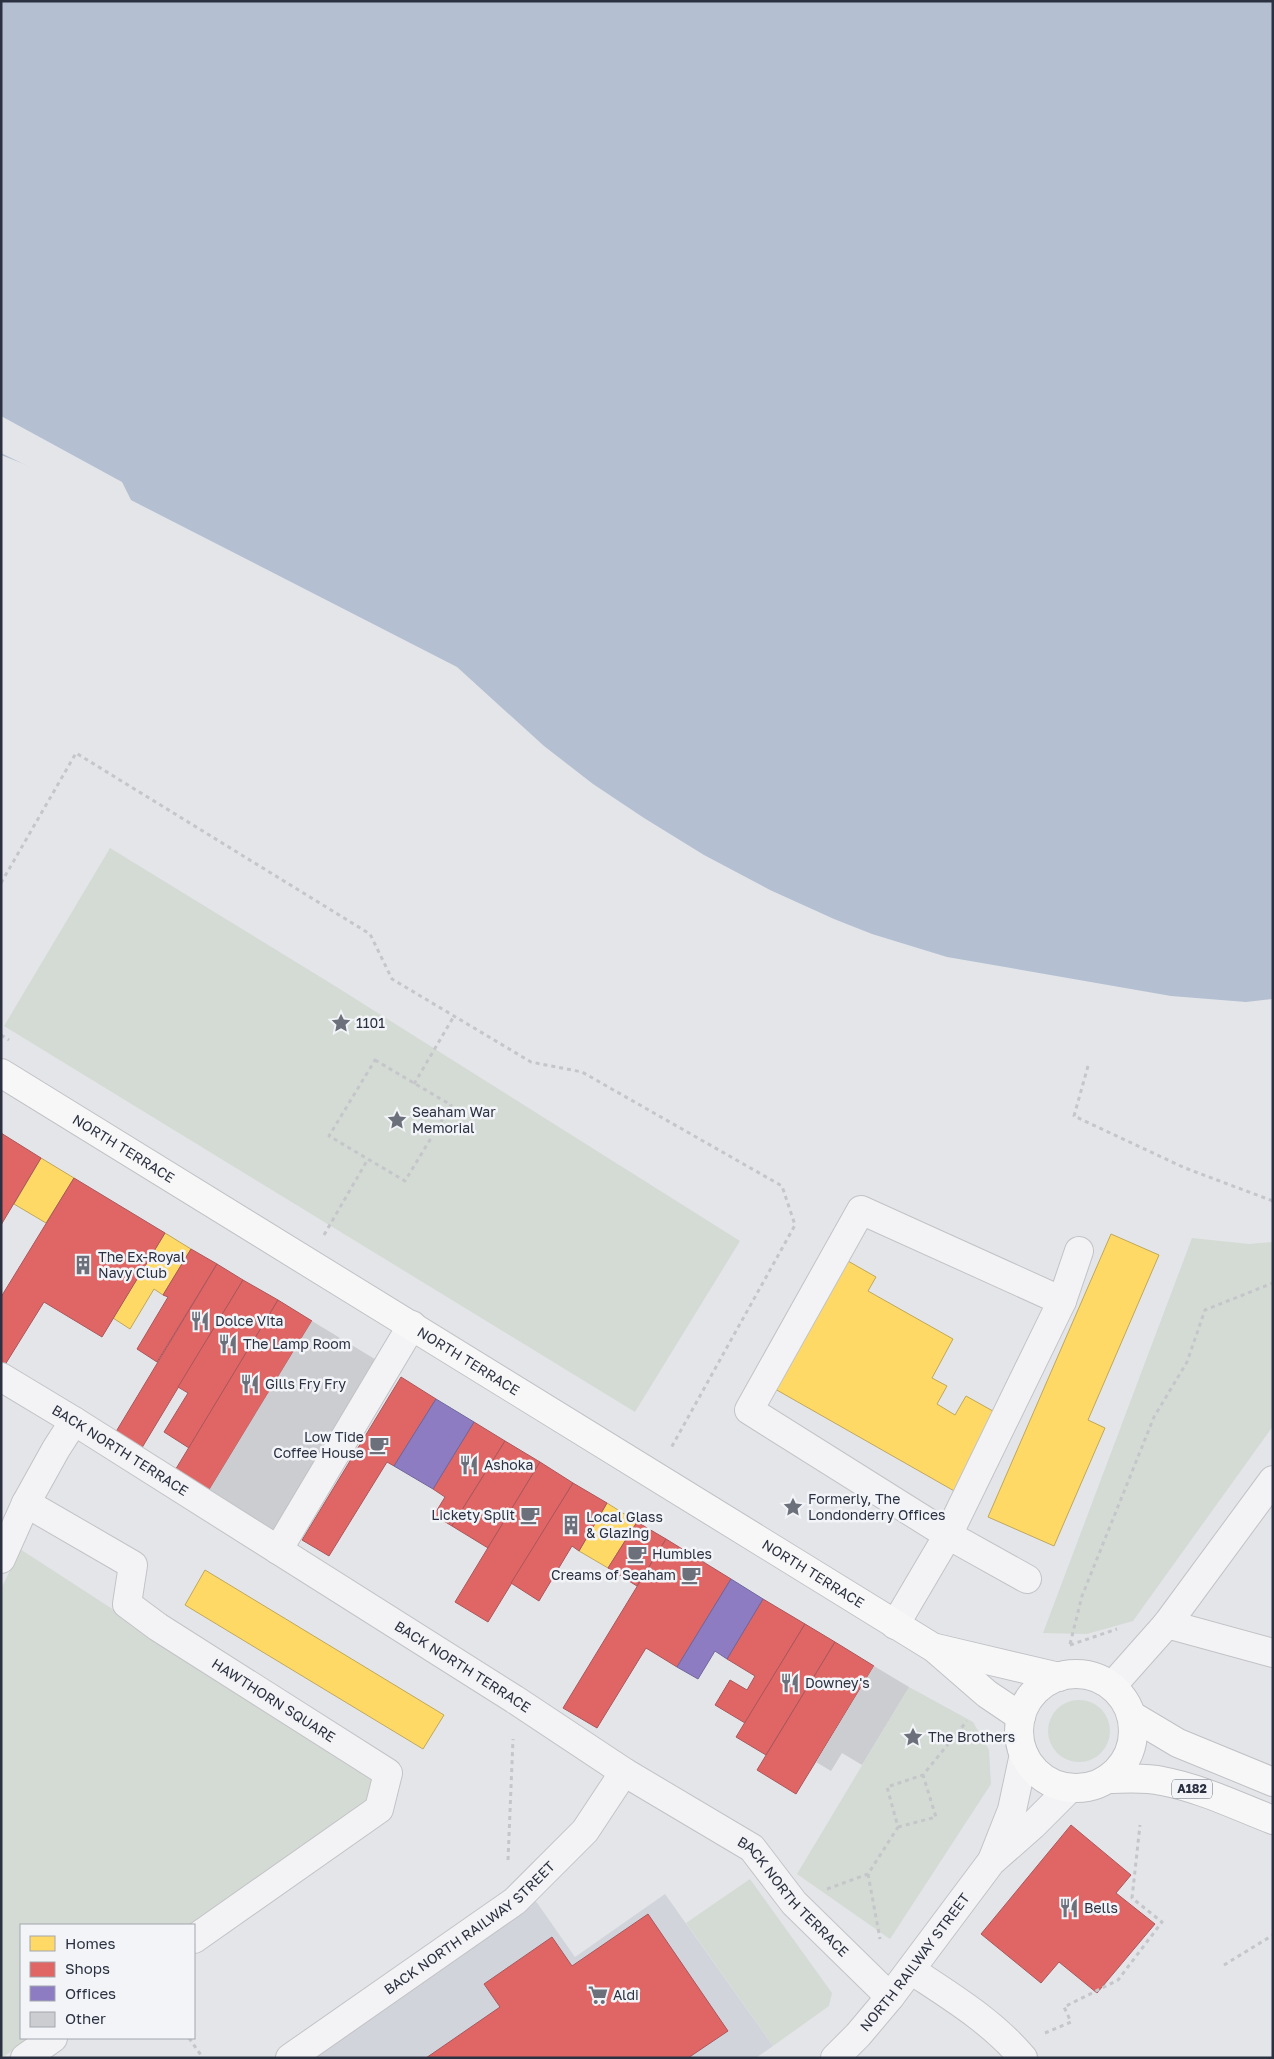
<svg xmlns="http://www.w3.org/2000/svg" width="1274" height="2059" font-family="'Golos Text',sans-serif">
<rect width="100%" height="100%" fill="#e4e5e8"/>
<polygon fill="#d2d4db" points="665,1894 773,2046 756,2058 304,2058 533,1897 575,1957"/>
<g fill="#d4dbd4">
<polygon points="110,848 335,986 740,1241 635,1412 4,1026"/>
<polygon points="1192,1238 1249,1244 1273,1242 1273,1426 1133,1621 1087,1634 1043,1633"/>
<polygon points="20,1549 379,1782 376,1804 194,1925 21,1925 21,2038 33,2038 1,2058 1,1589"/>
<polygon points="909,1687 973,1722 989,1750 991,1784 890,1939 797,1874"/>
<circle cx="1079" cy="1731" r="31"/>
<polygon points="750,1879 832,1993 829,2006 773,2046 686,1923"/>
</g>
<polygon fill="#b4c0d2" points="1,1 1273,1 1273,999 1246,1002 1171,996 947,957 872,934 834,919 770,890 704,855 644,818 593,784 544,746 457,667 82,475 47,473 1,455"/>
<polygon fill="#e4e5e8" points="1,416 122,482 133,504 82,477 46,475 1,453"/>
<g fill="#ffd966" stroke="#bfa75b">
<polygon points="41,1158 74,1178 46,1223 14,1204"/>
<polygon points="165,1233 191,1249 163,1295 154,1289 130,1329 113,1318"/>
<polygon points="1111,1234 1159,1255 1088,1420 1105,1428 1054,1546 988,1517"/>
<polygon points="848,1261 876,1277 868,1291 953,1339 932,1378 947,1386 937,1404 955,1415 966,1396 1000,1415 956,1492 775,1389"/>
<polygon points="607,1503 637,1522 608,1568 579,1551"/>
<polygon points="205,1570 444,1715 423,1749 185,1605"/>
</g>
<g fill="#e06666" stroke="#aa565b">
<polygon points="1,1133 41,1158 1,1225"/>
<polygon points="74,1178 165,1233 102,1337 44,1302 3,1368 1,1367 1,1297"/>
<polygon points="191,1249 217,1264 157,1362 137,1349 168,1297 163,1295"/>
<polygon points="217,1264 243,1280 140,1451 114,1435"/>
<polygon points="243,1280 278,1300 189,1448 164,1432 188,1393 178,1387"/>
<polygon points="278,1300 312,1321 208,1492 174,1472"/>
<polygon points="401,1377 436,1399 394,1466 387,1462 329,1556 302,1540"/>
<polygon points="474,1422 505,1441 452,1526 434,1515 445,1497 433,1489"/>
<polygon points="505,1441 540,1462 488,1548 452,1526"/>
<polygon points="540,1462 573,1483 488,1622 455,1602"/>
<polygon points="573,1483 607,1503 579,1551 572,1546 539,1601 511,1583"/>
<polygon points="637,1522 666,1539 637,1586 608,1568"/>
<polygon points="666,1539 731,1579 677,1667 646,1648 597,1728 563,1708"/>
<polygon points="763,1599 805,1624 745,1723 715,1705 730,1680 747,1690 755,1676 727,1659"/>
<polygon points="805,1624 835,1642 766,1755 736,1737"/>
<polygon points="835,1642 874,1666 796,1794 757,1770"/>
<polygon points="1071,1825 1131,1875 1116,1893 1155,1924 1097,1993 1059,1962 1041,1983 981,1934"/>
<polygon points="648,1914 728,2031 688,2058 426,2058 500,2007 484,1984 552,1937 572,1966"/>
</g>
<g fill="#8e7cc3" stroke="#70669c">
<polygon points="436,1399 474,1422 433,1489 394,1466"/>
<polygon points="731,1579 763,1599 727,1659 715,1651 698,1679 677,1667"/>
</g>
<g fill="#cccdd0">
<polygon points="312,1321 378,1361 274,1532 208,1492"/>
<polygon points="874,1666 909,1687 862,1765 842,1753 831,1771 816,1762"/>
</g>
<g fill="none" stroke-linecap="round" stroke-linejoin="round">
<defs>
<g id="minor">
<polyline points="1062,1301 1079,1251"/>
<path id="s1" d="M1 1377 74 1421 514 1699 624 1772 752 1848 794 1903 890 1997"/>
<polyline points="26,1503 56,1449 74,1421"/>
<polyline points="278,1550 412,1325"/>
<path id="s2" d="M1 1559 26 1503 133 1565 127 1604 158 1627 388 1773 379 1809 194 1939"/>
<polyline points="1167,1624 1273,1653"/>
<polyline points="895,1625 948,1535 1062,1301 861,1210 749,1410 948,1535 1027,1579"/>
<polyline points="1112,1686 1167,1624 1273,1480"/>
<polyline points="993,1858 1012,1810 1024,1754"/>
<path d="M911 1970C950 1996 992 2021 1023 2058"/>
<polyline points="25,2058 53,2038"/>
<path id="s3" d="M290 2058 515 1901 585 1831 624 1772"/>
<path id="s4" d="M835 2058 858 2035 890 1997 991 1862 1033 1825 1070 1788"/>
</g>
<g id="major">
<path id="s5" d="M1 1073 934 1648 987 1694 1021 1717"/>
<polyline points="936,1648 1059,1677"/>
<circle cx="1076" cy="1731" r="57"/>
<polyline points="1131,1715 1178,1743 1273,1782"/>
<path d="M1107 1779C1125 1779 1144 1777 1162 1781 1200 1788 1237 1806 1273 1820"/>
</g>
</defs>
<use href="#minor" stroke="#c2c3c6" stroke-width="30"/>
<use href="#major" stroke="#c0c2c6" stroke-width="30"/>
<g stroke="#c5c6ca" stroke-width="3" stroke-dasharray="4 4" stroke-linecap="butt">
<polyline points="1,883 76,753 370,934 392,979 531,1062 582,1072 782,1186 795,1225 671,1448"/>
<polyline points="1,1035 9,1040"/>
<polygon points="375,1060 451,1105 405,1181 329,1136"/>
<polyline points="1088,1066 1074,1116 1185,1168 1273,1201"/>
<polyline points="414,1084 454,1016"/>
<polyline points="324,1235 368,1159"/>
<polyline points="1070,1644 1082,1596 1154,1417 1187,1362 1205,1310 1273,1283"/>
<polyline points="1070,1645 1117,1629"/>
<polyline points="898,1827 936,1817 923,1775"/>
<polyline points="508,1860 513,1739"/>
<polyline points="868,1874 880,1939"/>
<polyline points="827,1889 868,1874 898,1827 887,1787 923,1775 967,1721"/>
<polyline points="1224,1965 1273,1935"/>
<polyline points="1045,2033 1071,2022 1064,2007 1118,1980 1162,1922 1132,1898 1140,1825"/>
<polyline points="189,2038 203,2058"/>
</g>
<use href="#minor" stroke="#f3f3f5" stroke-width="28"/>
<use href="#major" stroke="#f7f7f7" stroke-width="28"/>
</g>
<defs>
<symbol id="sight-bare" viewBox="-9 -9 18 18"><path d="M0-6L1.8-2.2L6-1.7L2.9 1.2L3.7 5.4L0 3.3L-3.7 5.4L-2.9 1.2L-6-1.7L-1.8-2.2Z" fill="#6c707b" stroke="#f2f4f7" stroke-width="2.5" paint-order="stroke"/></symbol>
<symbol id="building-bare" viewBox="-9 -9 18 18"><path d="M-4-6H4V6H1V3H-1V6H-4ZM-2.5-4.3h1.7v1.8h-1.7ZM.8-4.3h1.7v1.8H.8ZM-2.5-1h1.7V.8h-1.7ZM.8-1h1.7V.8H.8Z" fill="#6c707b" stroke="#f2f4f7" stroke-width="2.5" paint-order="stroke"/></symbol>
<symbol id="restaurant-bare" viewBox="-9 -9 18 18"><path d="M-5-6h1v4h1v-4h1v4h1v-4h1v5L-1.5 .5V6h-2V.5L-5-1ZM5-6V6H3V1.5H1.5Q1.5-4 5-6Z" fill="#6c707b" stroke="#f2f4f7" stroke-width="2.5" paint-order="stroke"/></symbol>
<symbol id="cafe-bare" viewBox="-9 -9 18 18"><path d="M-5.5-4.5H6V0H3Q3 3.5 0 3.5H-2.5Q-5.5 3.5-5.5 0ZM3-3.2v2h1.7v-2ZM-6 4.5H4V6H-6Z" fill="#6c707b" stroke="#f2f4f7" stroke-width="2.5" paint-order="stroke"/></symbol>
<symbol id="supermarket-bare" viewBox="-9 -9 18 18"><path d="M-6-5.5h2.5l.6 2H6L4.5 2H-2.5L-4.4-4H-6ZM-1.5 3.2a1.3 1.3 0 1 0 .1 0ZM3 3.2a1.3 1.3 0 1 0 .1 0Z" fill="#6c707b" stroke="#f2f4f7" stroke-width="2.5" paint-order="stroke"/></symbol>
</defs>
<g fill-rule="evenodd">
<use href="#sight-bare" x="327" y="1009" width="28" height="28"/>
<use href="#sight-bare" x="383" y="1106" width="28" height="28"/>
<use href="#building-bare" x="69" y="1251" width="28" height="28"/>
<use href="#restaurant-bare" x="186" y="1307" width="28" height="28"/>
<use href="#restaurant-bare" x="214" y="1330" width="28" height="28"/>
<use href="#restaurant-bare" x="236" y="1370" width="28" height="28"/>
<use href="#cafe-bare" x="365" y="1431" width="28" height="28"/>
<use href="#restaurant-bare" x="455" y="1451" width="28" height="28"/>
<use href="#sight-bare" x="779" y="1493" width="28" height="28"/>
<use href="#cafe-bare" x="516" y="1501" width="28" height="28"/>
<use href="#building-bare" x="557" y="1511" width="28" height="28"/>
<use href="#cafe-bare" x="623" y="1540" width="28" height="28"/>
<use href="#cafe-bare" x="677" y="1561" width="28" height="28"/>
<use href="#restaurant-bare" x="776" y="1669" width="28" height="28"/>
<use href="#sight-bare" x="899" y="1723" width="28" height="28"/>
<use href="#restaurant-bare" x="1055" y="1894" width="28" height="28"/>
<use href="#supermarket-bare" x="584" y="1981" width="28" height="28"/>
</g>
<g text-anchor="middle" stroke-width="5" stroke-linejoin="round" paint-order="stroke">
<rect fill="#f2f4f7" stroke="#676c78" stroke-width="1" x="1172" y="1779.5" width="40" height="19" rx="4"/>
<g font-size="12" font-weight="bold" fill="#2b3141">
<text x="1192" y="1793">A182</text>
</g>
<g font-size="14" fill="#2b3141" stroke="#f2f4f7" text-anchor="start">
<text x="356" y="1028">1101</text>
<text x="412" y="1117">Seaham War<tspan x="412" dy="16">Memorial</tspan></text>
<text x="98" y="1262">The Ex-Royal<tspan x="98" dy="16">Navy Club</tspan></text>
<text x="215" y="1326">Dolce Vita</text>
<text x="243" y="1349">The Lamp Room</text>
<text x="265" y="1389">Gills Fry Fry</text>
<text x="364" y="1442" text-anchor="end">Low Tide<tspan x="364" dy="16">Coffee House</tspan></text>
<text x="484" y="1470">Ashoka</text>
<text x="808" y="1504">Formerly, The<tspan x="808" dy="16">Londonderry Offices</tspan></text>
<text x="515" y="1520" text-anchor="end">Lickety Split</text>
<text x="586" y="1522">Local Glass<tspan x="586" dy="16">&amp; Glazing</tspan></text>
<text x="652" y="1559">Humbles</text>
<text x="676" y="1580" text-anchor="end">Creams of Seaham</text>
<text x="805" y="1688">Downey's</text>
<text x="928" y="1742">The Brothers</text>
<text x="1084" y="1913">Bells</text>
<text x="613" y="2000">Aldi</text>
</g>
<g font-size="14" fill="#2b3141" stroke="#f2f4f7">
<text dy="5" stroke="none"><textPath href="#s5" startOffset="144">NORTH TERRACE</textPath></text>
<text dy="5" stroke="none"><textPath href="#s5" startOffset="549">NORTH TERRACE</textPath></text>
<text dy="5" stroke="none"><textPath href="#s1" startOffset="140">BACK NORTH TERRACE</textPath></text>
<text dy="5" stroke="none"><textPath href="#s5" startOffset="954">NORTH TERRACE</textPath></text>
<text dy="5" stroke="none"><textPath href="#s1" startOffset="545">BACK NORTH TERRACE</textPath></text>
<text dy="5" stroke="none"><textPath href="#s2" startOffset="400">HAWTHORN SQUARE</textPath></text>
<text dy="5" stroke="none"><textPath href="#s1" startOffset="950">BACK NORTH TERRACE</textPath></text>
<text dy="5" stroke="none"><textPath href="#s3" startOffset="222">BACK NORTH RAILWAY STREET</textPath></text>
<text dy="5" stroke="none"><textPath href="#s4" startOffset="125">NORTH RAILWAY STREET</textPath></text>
</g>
</g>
<rect width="1274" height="2059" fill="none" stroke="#2b3141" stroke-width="5"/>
<rect x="20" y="1924" width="175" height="115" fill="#f2f4f7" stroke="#a2a6ae"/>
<rect x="30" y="1936" width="25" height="15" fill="#ffd966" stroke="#a2a6ae"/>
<text x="65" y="1949" font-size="15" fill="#2b3141">Homes</text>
<rect x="30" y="1962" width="25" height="15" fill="#e06666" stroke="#a2a6ae"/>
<text x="65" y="1974" font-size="15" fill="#2b3141">Shops</text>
<rect x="30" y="1986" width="25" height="15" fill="#8e7cc3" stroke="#a2a6ae"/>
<text x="65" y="1999" font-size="15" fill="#2b3141">Offices</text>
<rect x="30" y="2012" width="25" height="15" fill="#cccdd0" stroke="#a2a6ae"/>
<text x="65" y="2024" font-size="15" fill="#2b3141">Other</text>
</svg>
